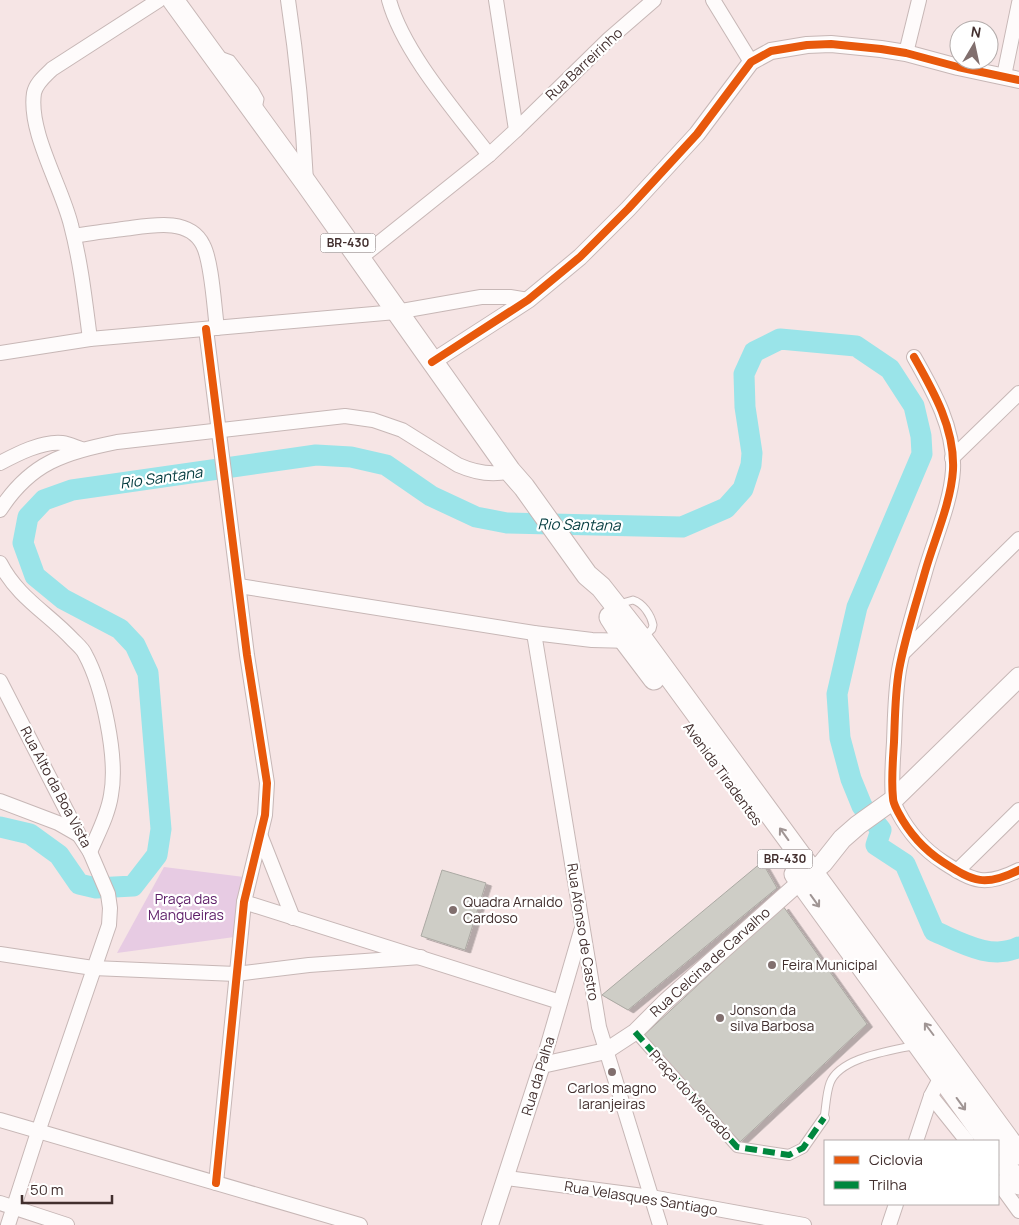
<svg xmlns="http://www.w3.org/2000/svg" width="1019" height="1225" font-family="Manrope,sans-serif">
<defs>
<filter id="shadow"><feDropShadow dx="5.5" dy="3" stdDeviation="0" flood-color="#0004"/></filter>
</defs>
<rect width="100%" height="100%" fill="#f6e5e5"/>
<polygon fill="#e7cbe3" points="164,867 252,878 249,935 117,953"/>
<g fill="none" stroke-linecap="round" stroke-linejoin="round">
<path stroke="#9ae4e9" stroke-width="21" d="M0 827 30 834 59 855 79 884 96 888 133 886 157 855 161 829 148 673 135 645 120 629 63 599 35 576 23 543 28 517 44 500 72 490 316 455 351 457 386 465 431 496 476 517 507 523 682 527 726 508 743 489 751 465 752 453 745 407 744 374 754 352 780 339 856 346 890 369 914 406 921 436 922 454 857 607 837 694 840 738 851 779 862 806 881 830 876 845 905 864 934 931C960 942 991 961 1019 947"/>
</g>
<g fill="#cecdc6" stroke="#aba9a3" filter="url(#shadow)">
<polygon points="762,862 777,888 628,1010 602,995"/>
<polygon points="442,870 486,883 465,950 421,936"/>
<polygon points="783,906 867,1024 740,1142 643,1036"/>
</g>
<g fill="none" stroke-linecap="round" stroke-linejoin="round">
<defs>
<g id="service">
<polyline points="220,55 231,59 255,90 260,99 258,109"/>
<path d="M619 606 626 602 633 600C643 603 651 615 653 625L652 629 644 637"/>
<path d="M824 1118C826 1107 826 1094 830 1083 840 1057 891 1051 916 1045"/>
</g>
<polyline id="pedestrian" points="635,1032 737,1147 789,1155 803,1148 824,1118"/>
<g id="minor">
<path d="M288 0C297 60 303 120 306 181"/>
<path d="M389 0C403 52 456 112 489 155"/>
<polyline points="713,0 751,62"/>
<polyline points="906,53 919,0"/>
<polyline points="1004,76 1019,3"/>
<polyline points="516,130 609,39 654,0"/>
<path d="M74 236C90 233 107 231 123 229 148 226 189 216 203 245 212 262 214 307 217 328"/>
<polyline points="359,259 489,155 516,130 496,0"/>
<polyline points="206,329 247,655 267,783 265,815 244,902 216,1183"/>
<path d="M90 339C85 301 81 263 71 225 62 187 28 132 34 93 36 83 45 76 52 69L159 0"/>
<polyline points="0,353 90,339 396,312 481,297 510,297 528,300"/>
<path d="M914 357C934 392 955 429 953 470 951 503 934 540 925 572 916 604 905 637 899 670 895 694 895 718 894 742 893 760 891 780 893 798 893 803 896 808 898 812 909 833 923 849 943 862 974 882 985 887 1019 870"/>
<polyline points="952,458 1019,393"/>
<path d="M0 463C17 454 42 441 62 443 69 444 75 447 81 449"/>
<path d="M0 510C31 462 64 453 117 442L345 416 373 420 402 430 458 465C476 473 492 476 510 471"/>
<path d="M0 563C18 598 48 613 73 640 77 644 83 649 85 654 103 687 118 758 111 795 108 815 98 833 90 852"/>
<polyline points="239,586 534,633 592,640 632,641"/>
<polyline points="534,633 599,1027 660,1225"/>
<polyline points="904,652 1019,539"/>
<polyline points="0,681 79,835 90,852 108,894 110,908 109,925 38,1132 8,1225"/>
<polyline points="0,801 58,823 79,835"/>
<polyline points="261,837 293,918"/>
<polyline points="957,871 1019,810"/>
<polyline points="244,902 560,1002"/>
<polyline points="0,954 93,968 236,974 309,965 421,957"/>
<polyline points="542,1065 581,931"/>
<polyline points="931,1096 967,1141"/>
<polyline points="0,1120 360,1225"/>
<polyline points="916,1141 931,1096 944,1071"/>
<polyline points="507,1178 651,1197 804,1225"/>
<polyline points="998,1182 1019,1211"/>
<polyline points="0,1203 67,1225"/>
<polyline points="889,1225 896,1204"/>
</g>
<g id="tertiary">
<polyline points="432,362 528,300 580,257 628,209 697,134 751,62 771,51 807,45 831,44 881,49 906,53 958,67 1019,80"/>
<polyline points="490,1225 542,1065 606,1051 635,1032 665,1002 801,881"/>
</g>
<polyline id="secondary" points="802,881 823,863 842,839 858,825 893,800 1019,677"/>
<g id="primary">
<polyline points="173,0 306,183 510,471 524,487 587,575 601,587 642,639 1019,1154"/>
<polyline points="610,617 626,642 654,679"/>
<polyline points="795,874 988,1141"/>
<polyline points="998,1155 1019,1184"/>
</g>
</defs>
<use href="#service" stroke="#c7b7b6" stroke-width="9"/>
<use href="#pedestrian" stroke="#c7b7b6" stroke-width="12"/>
<use href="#minor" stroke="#c7b7b6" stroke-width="16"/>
<use href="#tertiary" stroke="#c7b7b6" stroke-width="18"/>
<use href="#secondary" stroke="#c7b7b6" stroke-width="21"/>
<use href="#primary" stroke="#c7b7b6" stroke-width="23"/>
<use href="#service" stroke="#fefbfb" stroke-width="7"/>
<use href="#pedestrian" stroke="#fefbfb" stroke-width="10"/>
<use href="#minor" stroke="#fefbfb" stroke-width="14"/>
<use href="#tertiary" stroke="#fefbfb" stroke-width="16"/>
<use href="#secondary" stroke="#fefbfb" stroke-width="19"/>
<use href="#primary" stroke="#fefbfb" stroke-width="21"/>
<polyline stroke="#00873e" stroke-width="6" stroke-dasharray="12 6" stroke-linecap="butt" points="635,1032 737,1147 789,1155 803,1148 824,1118"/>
<defs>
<g id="cycleway">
<polyline points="206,329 247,655 267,783 265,815 244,902 216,1183"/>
<path d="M914 357C934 392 955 429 953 470 951 503 934 540 925 572 916 604 905 637 899 670 895 694 895 718 894 742 893 760 891 780 893 798 893 803 896 808 898 812 909 833 923 849 943 862 974 882 985 887 1019 870"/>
<polyline points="432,362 528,300 580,257 628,209 697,134 751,62 771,51 807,45 831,44 881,49 906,53 958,67 1019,80"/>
</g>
</defs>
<use href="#cycleway" stroke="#fff" stroke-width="11"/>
<use href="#cycleway" stroke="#e8590c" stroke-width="8"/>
</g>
<defs><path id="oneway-shaft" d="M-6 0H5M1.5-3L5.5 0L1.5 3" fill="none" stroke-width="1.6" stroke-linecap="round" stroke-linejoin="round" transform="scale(1.25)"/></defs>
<g stroke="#a09594">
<use href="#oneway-shaft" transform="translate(784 834) rotate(-126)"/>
<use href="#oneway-shaft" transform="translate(815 901) rotate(54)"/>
<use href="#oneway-shaft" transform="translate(929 1029) rotate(-127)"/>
<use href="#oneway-shaft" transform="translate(961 1104) rotate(54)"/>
</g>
<g fill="#816f6e" stroke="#fff" stroke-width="2">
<circle cx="453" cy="910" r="5"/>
<circle cx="772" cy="965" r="5"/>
<circle cx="720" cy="1018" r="5"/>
<circle cx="612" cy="1072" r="5"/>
</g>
<g text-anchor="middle" stroke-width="4.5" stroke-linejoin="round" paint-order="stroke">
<g fill="#fff" stroke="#7b6d6d" stroke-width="1">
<rect x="320.5" y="233.5" width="55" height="19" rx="4"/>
<rect x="757.5" y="849.5" width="55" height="19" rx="4"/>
</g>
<g font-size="12" font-weight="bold" fill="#422f2e">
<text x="348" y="247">BR-430</text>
<text x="785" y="863">BR-430</text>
</g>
<g font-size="14" fill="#422f2e" stroke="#fff">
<text transform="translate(584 64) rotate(-43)" y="5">Rua Barreirinho</text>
<text transform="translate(723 774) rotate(54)" y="5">Avenida Tiradentes</text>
<text transform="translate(56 787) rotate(62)" y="5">Rua Alto da Boa Vista</text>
<text transform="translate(583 932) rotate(81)" y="5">Rua Afonso de Castro</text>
<text transform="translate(710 962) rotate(-42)" y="5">Rua Celcina de Carvalho</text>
<text transform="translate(538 1076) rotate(-73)" y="5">Rua da Palha</text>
<text transform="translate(691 1095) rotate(48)" y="5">Praça do Mercado</text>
<text transform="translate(641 1198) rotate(9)" y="5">Rua Velasques Santiago</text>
</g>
<g font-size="14" fill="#5f206a" stroke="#fff">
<text x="186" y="904">Praça das<tspan x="186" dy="16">Mangueiras</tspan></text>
</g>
<g font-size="14" fill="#422f2e" stroke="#fff" text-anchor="start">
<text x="463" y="907">Quadra Arnaldo<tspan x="463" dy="16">Cardoso</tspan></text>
<text x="782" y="970">Feira Municipal</text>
<text x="730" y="1015">Jonson da<tspan x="730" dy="16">silva Barbosa</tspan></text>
<text x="612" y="1093" text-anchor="middle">Carlos magno<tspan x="612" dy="16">laranjeiras</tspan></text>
</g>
<g font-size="15" font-style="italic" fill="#033b3f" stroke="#fff">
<text transform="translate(161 478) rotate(-8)" y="5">Rio Santana</text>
<text transform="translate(579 525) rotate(1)" y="5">Rio Santana</text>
</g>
</g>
<rect x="824" y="1140" width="175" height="65" fill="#ffffff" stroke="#b3acab"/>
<rect x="834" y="1156" width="25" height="8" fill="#e8590c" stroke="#b3acab"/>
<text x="869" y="1165" font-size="15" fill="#422f2e">Ciclovia</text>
<rect x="834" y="1181" width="25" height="8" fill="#00873e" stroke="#b3acab"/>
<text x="869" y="1190" font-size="15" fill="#422f2e">Trilha</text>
<g transform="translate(974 45) rotate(9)"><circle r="24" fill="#ffffff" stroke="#b3acab"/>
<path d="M0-4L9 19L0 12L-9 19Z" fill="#816f6e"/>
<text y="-8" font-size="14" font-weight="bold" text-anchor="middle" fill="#422f2e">N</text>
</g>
<path d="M22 1195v8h90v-8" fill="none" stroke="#422f2e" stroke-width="2.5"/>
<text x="30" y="1195" font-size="15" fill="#422f2e" stroke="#ffffff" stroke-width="4" paint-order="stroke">50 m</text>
</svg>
